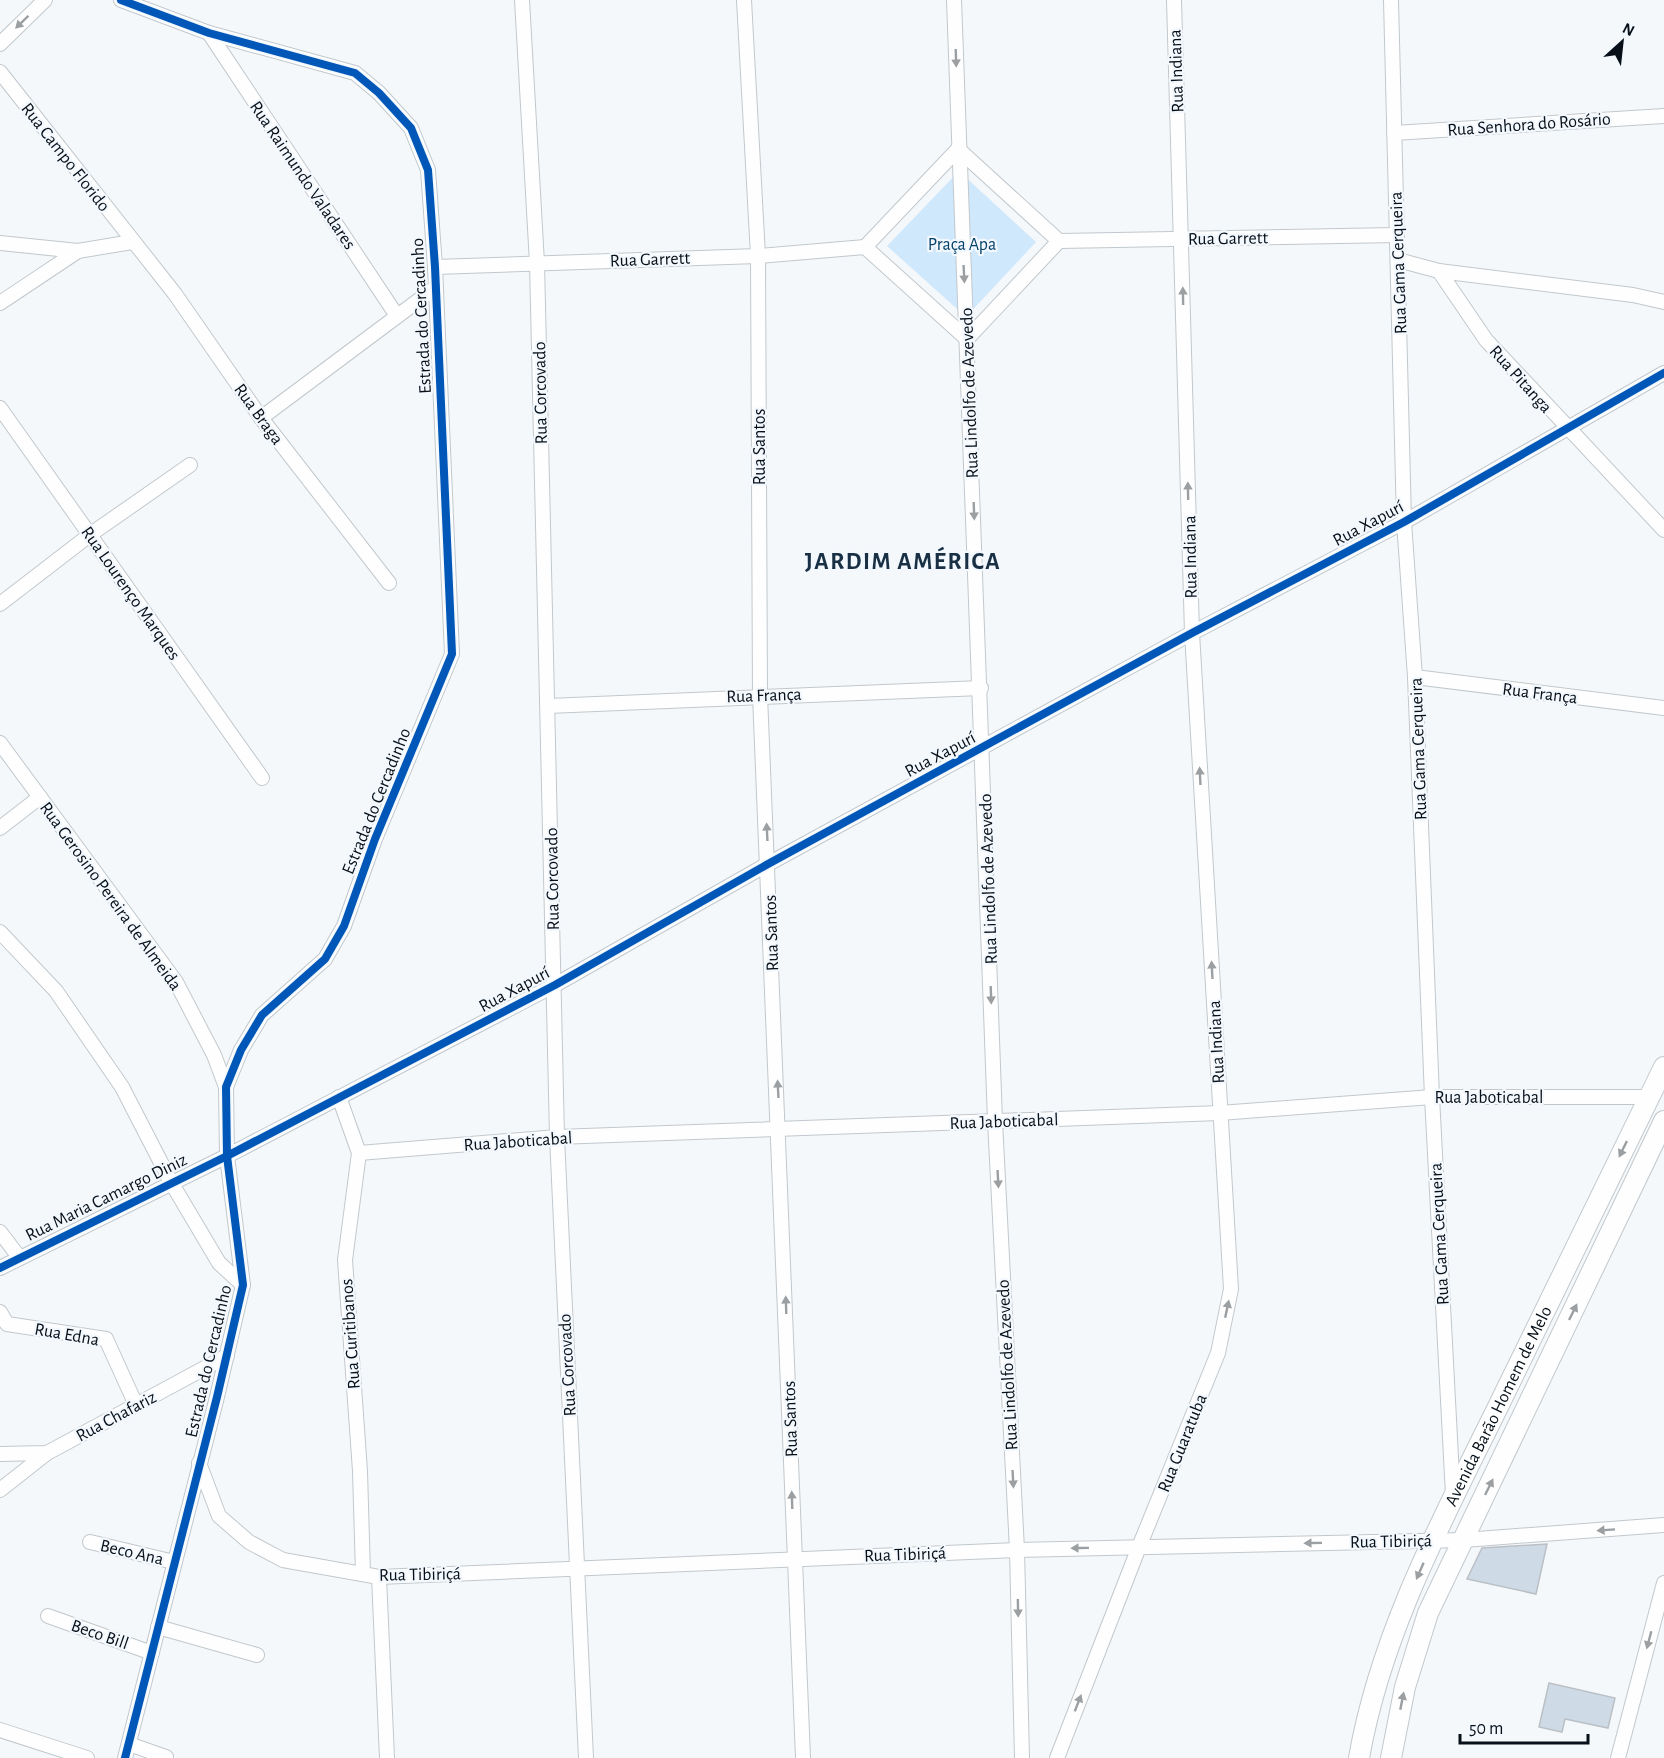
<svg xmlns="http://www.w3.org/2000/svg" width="1664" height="1758" font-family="'Alegreya Sans',sans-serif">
<rect width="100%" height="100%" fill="#f5f8fa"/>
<polygon fill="#d0e8fc" points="959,171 1036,242 966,317 887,246"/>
<g fill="#cedbe6" stroke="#bac0c6" stroke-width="1.5">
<polygon points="1547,1544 1536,1594 1467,1579 1482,1548"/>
<polygon points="1549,1683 1615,1698 1608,1728 1565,1719 1562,1732 1539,1727"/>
</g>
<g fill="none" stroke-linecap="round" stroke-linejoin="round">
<defs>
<g id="street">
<polyline points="121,0 209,33 355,73 379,93 411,128 428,170 435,267 452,654 375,839 344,926 325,959 262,1015 241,1050 226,1087 227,1156 243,1285 217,1397 125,1758"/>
<polyline points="522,0 537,263 557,1137 586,1758"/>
<polyline points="744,0 758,256 760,695 803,1758"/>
<polyline points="954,0 995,1121 1017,1550 1022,1758"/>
<polyline points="1391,0 1404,522 1415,677 1432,1097 1453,1495"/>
<polyline points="209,33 397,316"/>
<polyline points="0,44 45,0"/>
<polyline points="0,72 175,294 261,418 389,583"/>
<polyline points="1394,133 1664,116"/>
<polygon points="958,149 1059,241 967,339 865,247"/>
<polyline points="1059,241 1397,235"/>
<polyline points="0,243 78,251"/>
<polyline points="1398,260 1439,271 1633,295 1664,302"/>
<polyline points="435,267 758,256 865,247"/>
<polyline points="1439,271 1486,340 1664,530"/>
<polyline points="0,303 78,251 132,242"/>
<polyline points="0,408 262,778"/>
<polyline points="261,418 435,288"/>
<polyline points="0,604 91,534 190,465"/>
<polyline points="1415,677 1664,708"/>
<polyline points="548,706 981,688"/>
<polyline points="0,743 176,982 214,1055 226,1087"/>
<polyline points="0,828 40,797"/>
<polyline points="0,932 56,991 122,1087 171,1182 219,1263 243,1285"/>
<polyline points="339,1097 359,1153 345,1260 360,1471 363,1574"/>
<polyline points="359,1153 557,1137 1220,1113 1432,1097 1649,1097"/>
<polyline points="0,1232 19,1257"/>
<polyline points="0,1268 227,1156 555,985 768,864 1192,633 1404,522 1664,373"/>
<polyline points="0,1312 7,1324 106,1339 136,1405"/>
<polyline points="0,1454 47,1453 227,1356"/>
<polyline points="199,1463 219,1516 249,1542 283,1560 379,1577 1017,1550 1464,1540 1664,1525"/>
<polyline points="0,1490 47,1453"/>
<polyline points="90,1542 174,1562"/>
<polyline points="379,1577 387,1758"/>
<polyline points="48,1616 152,1653"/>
<polyline points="158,1627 257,1655"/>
<polyline points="0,1730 87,1758"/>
<polyline points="129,1744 166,1757"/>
<polyline points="1057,1758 1139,1547 1218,1353 1231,1289 1192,633 1174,0"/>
<polyline points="1618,1758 1664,1583"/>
</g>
<g id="secondary">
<path id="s1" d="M1359 1758C1380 1637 1439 1526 1493 1417 1550 1300 1607 1183 1664 1067"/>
<polyline points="1391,1758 1405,1687 1428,1613 1664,1121"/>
</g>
</defs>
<use href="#street" stroke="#c1c8cd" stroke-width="16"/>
<use href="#secondary" stroke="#c1c8cd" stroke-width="22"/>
<use href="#street" stroke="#fefefe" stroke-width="14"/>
<use href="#secondary" stroke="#fefefe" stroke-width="20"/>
<defs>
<g id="cycleway">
<polyline points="121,0 209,33 355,73 379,93 411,128 428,170 435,267 452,654 375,839 344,926 325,959 262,1015 241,1050 226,1087 227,1156 243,1285 217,1397 125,1758"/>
<polyline points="0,1268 227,1156 555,985 768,864 1192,633 1404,522 1664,373"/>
</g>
</defs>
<use href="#cycleway" stroke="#f2f8fd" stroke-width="11"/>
<use href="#cycleway" stroke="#0057b8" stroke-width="8"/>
</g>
<defs><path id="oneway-solid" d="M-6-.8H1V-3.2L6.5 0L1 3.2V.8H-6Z" transform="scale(1.5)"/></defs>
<g fill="#9b9fa2">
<use href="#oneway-solid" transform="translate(22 22) rotate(136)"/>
<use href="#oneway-solid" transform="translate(956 58) rotate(88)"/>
<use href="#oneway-solid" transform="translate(964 274) rotate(87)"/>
<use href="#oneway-solid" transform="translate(1183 296) rotate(-91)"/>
<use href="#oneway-solid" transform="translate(1188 491) rotate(-91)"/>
<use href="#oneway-solid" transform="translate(974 511) rotate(88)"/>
<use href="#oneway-solid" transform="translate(1200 776) rotate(-93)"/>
<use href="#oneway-solid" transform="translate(767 832) rotate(-93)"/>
<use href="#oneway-solid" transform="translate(1212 970) rotate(-93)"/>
<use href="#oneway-solid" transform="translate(991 995) rotate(88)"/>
<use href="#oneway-solid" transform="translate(778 1089) rotate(-93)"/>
<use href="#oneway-solid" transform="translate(1623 1149) rotate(116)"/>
<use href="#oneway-solid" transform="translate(998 1179) rotate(87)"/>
<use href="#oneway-solid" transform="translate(786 1305) rotate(-92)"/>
<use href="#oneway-solid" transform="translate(1227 1309) rotate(-78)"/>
<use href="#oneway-solid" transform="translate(1573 1312) rotate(-64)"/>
<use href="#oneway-solid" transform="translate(1013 1479) rotate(87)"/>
<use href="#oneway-solid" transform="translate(1489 1487) rotate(-64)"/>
<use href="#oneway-solid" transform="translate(792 1500) rotate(-92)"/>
<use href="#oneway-solid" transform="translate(1606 1530) rotate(176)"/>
<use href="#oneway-solid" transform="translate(1313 1543) rotate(179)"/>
<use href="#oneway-solid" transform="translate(1080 1548) rotate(179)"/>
<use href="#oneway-solid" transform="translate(1420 1571) rotate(114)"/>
<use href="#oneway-solid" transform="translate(1018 1608) rotate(89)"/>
<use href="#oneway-solid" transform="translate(1649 1640) rotate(105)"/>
<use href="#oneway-solid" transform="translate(1402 1701) rotate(-79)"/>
<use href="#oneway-solid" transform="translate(1078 1703) rotate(-69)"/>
</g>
<g text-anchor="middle" stroke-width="4.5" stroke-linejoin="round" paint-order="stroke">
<g font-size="18" fill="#071019" stroke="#f2f8fd">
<text transform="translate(1176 71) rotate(-92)" y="6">Rua Indiana</text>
<text transform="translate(1529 124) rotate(-4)" y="6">Rua Senhora do Rosário</text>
<text transform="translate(66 157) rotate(52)" y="6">Rua Campo Florido</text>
<text transform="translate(303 175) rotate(56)" y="6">Rua Raimundo Valadares</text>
<text transform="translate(1228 238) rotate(-1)" y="6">Rua Garrett</text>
<text transform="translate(650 259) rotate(-2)" y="6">Rua Garrett</text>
<text transform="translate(1398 263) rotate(-92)" y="6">Rua Gama Cerqueira</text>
<text transform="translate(421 316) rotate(-93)" y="6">Estrada do Cercadinho</text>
<text transform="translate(1521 379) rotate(48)" y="6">Rua Pitanga</text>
<text transform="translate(540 393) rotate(-91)" y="6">Rua Corcovado</text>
<text transform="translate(969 393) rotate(-92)" y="6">Rua Lindolfo de Azevedo</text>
<text transform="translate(259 414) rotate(54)" y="6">Rua Braga</text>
<text transform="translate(759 447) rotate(-90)" y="6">Rua Santos</text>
<text transform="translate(1368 523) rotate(-28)" y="6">Rua Xapurí</text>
<text transform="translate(1190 557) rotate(-91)" y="6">Rua Indiana</text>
<text transform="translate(131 593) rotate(55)" y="6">Rua Lourenço Marques</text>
<text transform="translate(1540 693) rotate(7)" y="6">Rua França</text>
<text transform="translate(764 695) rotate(-2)" y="6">Rua França</text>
<text transform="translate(1418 749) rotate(-92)" y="6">Rua Gama Cerqueira</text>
<text transform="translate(940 754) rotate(-28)" y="6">Rua Xapurí</text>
<text transform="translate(376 801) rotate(-68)" y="6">Estrada do Cercadinho</text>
<text transform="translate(552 879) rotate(-91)" y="6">Rua Corcovado</text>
<text transform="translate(988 879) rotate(-92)" y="6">Rua Lindolfo de Azevedo</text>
<text transform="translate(111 896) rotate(54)" y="6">Rua Gerosino Pereira de Almeida</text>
<text transform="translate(771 933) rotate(-92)" y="6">Rua Santos</text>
<text transform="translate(514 989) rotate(-28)" y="6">Rua Xapurí</text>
<text transform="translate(1216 1042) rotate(-93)" y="6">Rua Indiana</text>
<text x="1489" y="1103">Rua Jaboticabal</text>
<text transform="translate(1004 1121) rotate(-2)" y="6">Rua Jaboticabal</text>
<text transform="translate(518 1141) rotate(-4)" y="6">Rua Jaboticabal</text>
<text transform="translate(106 1197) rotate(-26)" y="6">Rua Maria Camargo Diniz</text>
<text transform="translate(1439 1234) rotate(-93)" y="6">Rua Gama Cerqueira</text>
<text transform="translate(67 1334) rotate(10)" y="6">Rua Edna</text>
<text transform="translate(350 1334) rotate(-94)" y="6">Rua Curitibanos</text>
<text transform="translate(208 1361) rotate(-77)" y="6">Estrada do Cercadinho</text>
<text transform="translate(567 1365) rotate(-93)" y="6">Rua Corcovado</text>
<text transform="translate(1007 1365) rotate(-93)" y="6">Rua Lindolfo de Azevedo</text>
<text dy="6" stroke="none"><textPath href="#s1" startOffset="380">Avenida Barão Homem de Melo</textPath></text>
<text transform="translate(116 1416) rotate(-28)" y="6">Rua Chafariz</text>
<text transform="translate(790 1419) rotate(-92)" y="6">Rua Santos</text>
<text transform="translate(1182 1443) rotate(-68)" y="6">Rua Guaratuba</text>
<text transform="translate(1391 1541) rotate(-1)" y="6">Rua Tibiriçá</text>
<text transform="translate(132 1552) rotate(13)" y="6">Beco Ana</text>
<text transform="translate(905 1554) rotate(-2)" y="6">Rua Tibiriçá</text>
<text transform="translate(420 1574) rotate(-1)" y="6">Rua Tibiriçá</text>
<text transform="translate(100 1634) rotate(19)" y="6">Beco Bill</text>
</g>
<g font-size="18" fill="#054069" stroke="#f2f8fd">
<text x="962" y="250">Praça Apa</text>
</g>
<g font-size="24" font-weight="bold" letter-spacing="1.5" fill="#193044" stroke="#f2f8fd">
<text x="903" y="569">JARDIM AMÉRICA</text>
</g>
</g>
<g transform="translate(1622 42) rotate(27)" stroke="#f2f8fd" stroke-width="4.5" paint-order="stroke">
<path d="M0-4.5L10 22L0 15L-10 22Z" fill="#071019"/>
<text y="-9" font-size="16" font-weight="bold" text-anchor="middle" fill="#071019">N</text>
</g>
<path d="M1460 1734v9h128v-9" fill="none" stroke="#071019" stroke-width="3"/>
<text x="1469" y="1734" font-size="18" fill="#071019" stroke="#f2f8fd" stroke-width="4.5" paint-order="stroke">50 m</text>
</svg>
